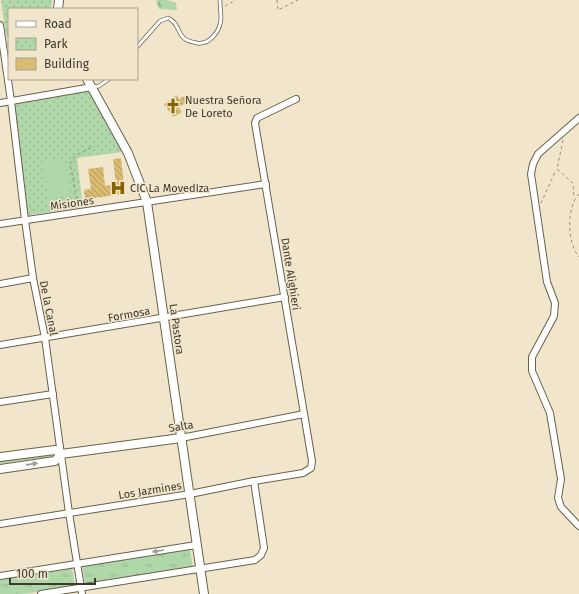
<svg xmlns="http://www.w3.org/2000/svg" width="579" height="594" font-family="'Fira Sans',sans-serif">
<defs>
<pattern id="grass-tufts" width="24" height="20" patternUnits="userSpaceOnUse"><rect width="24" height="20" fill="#b0d7a9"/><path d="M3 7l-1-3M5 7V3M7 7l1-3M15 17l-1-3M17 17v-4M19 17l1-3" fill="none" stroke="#98b992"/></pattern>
<pattern id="forest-firs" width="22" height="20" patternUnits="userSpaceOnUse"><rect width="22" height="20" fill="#b0d7a9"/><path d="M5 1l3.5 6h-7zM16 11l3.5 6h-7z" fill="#98b992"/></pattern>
<pattern id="park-dots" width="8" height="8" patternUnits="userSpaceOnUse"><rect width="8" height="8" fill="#b0d7a9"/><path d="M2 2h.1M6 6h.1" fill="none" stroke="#98b992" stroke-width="1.8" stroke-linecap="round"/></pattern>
<pattern id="building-back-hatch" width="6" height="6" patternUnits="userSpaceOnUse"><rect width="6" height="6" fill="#d9bb72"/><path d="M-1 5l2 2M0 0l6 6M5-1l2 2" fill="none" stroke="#b1995e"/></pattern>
</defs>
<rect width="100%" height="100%" fill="#f1e6cc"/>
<g fill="url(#grass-tufts)">
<polygon points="55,452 56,456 0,464 0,460"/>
<polygon points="190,548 193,567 85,584 82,565"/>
<polygon points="72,567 75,586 24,594 0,594 0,579"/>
</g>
<polygon fill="url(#forest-firs)" points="156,0 167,0 176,3 177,10 159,9"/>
<g fill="url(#park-dots)">
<polygon points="1,0 52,0 51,9 9,9 9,36 6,36"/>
<polygon points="90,89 122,152 77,158 83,207 28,215 12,103"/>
</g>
<polygon fill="#b0d7a9" points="63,158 67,174 66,174 69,190 68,191 69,196 49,199 45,182 47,181 43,165 45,165 44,160"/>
<g fill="url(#building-back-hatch)">
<polygon points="177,95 179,99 184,96 189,101 179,107 182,112 173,117 164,104"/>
<polygon points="121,158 125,194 85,199 84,190 91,189 88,169 103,167 105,186 116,184 113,159"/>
</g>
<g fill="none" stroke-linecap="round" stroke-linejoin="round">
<defs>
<g id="service">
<path d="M137 47 160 21 168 18C179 23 177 33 185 39 189 42 193 42 197 43 210 45 220 31 221 19 221 13 220 6 220 0"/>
<polyline points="92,87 99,86 109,79"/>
</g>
<g id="minor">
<polyline points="0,25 11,101 25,220 33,278 45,338 69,513 82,594"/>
<polyline points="0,103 92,87"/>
<polyline points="579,118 538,154 533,164 531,174 547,282 555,303 554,316 532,357 532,371 550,413 561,479 558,498 561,507 579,526"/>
<polyline points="0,224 266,184"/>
<polyline points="0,284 33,278"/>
<polyline points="0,345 285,297"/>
<polyline points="0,402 53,394"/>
<polyline points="181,438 304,414"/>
<polyline points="0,524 190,494 254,481 303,473 311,468 312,461 255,123 257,118 296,99"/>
<polyline points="0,576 196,545"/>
<polyline points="41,594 255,560 261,555 264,548 254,481"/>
</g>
<g id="tertiary">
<polyline points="58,9 59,0"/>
<polyline points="87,79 128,153 147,202 204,594"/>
<polyline points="0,457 55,450 61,454 181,438"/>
<polyline points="0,469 55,461 61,454"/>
</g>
</defs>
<use href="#service" stroke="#6a614a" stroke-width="4.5"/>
<use href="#minor" stroke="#6a614a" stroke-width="8"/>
<use href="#tertiary" stroke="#6a614a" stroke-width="10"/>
<g stroke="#958e7b" stroke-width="1" stroke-dasharray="3 3" stroke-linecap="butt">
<polyline points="277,0 278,10 298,0"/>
<polyline points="225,6 236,0"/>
<polyline points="563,140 557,169 573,183 574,198"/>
<path d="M579 194C566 207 567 243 579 257"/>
<polyline points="541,203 556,170"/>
<polyline points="78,205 70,163 75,156 94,146"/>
</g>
<use href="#service" stroke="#fff" stroke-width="3"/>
<use href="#minor" stroke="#fff" stroke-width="6"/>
<use href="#tertiary" stroke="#fff" stroke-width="8"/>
</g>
<defs><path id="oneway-solid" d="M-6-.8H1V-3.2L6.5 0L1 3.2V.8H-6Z"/></defs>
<g fill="#9e9c96">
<use href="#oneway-solid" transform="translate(32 464) rotate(-8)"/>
<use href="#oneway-solid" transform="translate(158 551) rotate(171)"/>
</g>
<defs>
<symbol id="church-bare" viewBox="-9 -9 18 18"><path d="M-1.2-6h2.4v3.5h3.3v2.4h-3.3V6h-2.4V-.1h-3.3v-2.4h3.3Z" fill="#866300" stroke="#f1e6cc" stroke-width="2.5" paint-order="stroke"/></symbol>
<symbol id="hospital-bare" viewBox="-9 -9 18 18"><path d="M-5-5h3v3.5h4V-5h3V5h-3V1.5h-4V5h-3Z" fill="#866300" stroke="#f1e6cc" stroke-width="2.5" paint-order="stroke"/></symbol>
</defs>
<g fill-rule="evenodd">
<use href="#church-bare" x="162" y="95" width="22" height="22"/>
<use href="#hospital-bare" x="107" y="177" width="22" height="22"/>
</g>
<g text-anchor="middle" stroke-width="3" stroke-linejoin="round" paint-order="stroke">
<g font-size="11" fill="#3d392e" stroke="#f1e6cc" text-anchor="start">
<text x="185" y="104">Nuestra Señora<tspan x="185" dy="13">De Loreto</tspan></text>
<text x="130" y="192">CIC La Movediza</text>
</g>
<g font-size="11" fill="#3d392e" stroke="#f1e6cc">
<text transform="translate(72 203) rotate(-8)" y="4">Misiones</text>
<text transform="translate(291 274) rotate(81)" y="4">Dante Alighieri</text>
<text transform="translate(49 308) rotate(79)" y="4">De la Canal</text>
<text transform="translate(129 314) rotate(-10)" y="4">Formosa</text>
<text transform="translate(177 329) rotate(82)" y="4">La Pastora</text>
<text transform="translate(181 426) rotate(-9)" y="4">Salta</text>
<text transform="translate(150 490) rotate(-9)" y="4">Los Jazmines</text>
</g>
</g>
<rect x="8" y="8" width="130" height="72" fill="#f1e6cc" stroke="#a9a18d"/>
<rect x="16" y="21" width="20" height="6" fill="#ffffff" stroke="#a9a18d"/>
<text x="44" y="28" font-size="12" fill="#3d392e">Road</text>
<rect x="16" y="38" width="20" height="12" fill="url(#park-dots)" stroke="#a9a18d"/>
<text x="44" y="48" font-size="12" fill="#3d392e">Park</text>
<rect x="16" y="58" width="20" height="12" fill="#d9bb72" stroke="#a9a18d"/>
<text x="44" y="68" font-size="12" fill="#3d392e">Building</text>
<path d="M10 578v6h85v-6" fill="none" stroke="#3d392e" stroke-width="2"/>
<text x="16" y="578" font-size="12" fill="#3d392e" stroke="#f1e6cc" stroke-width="3" paint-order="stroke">100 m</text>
</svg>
